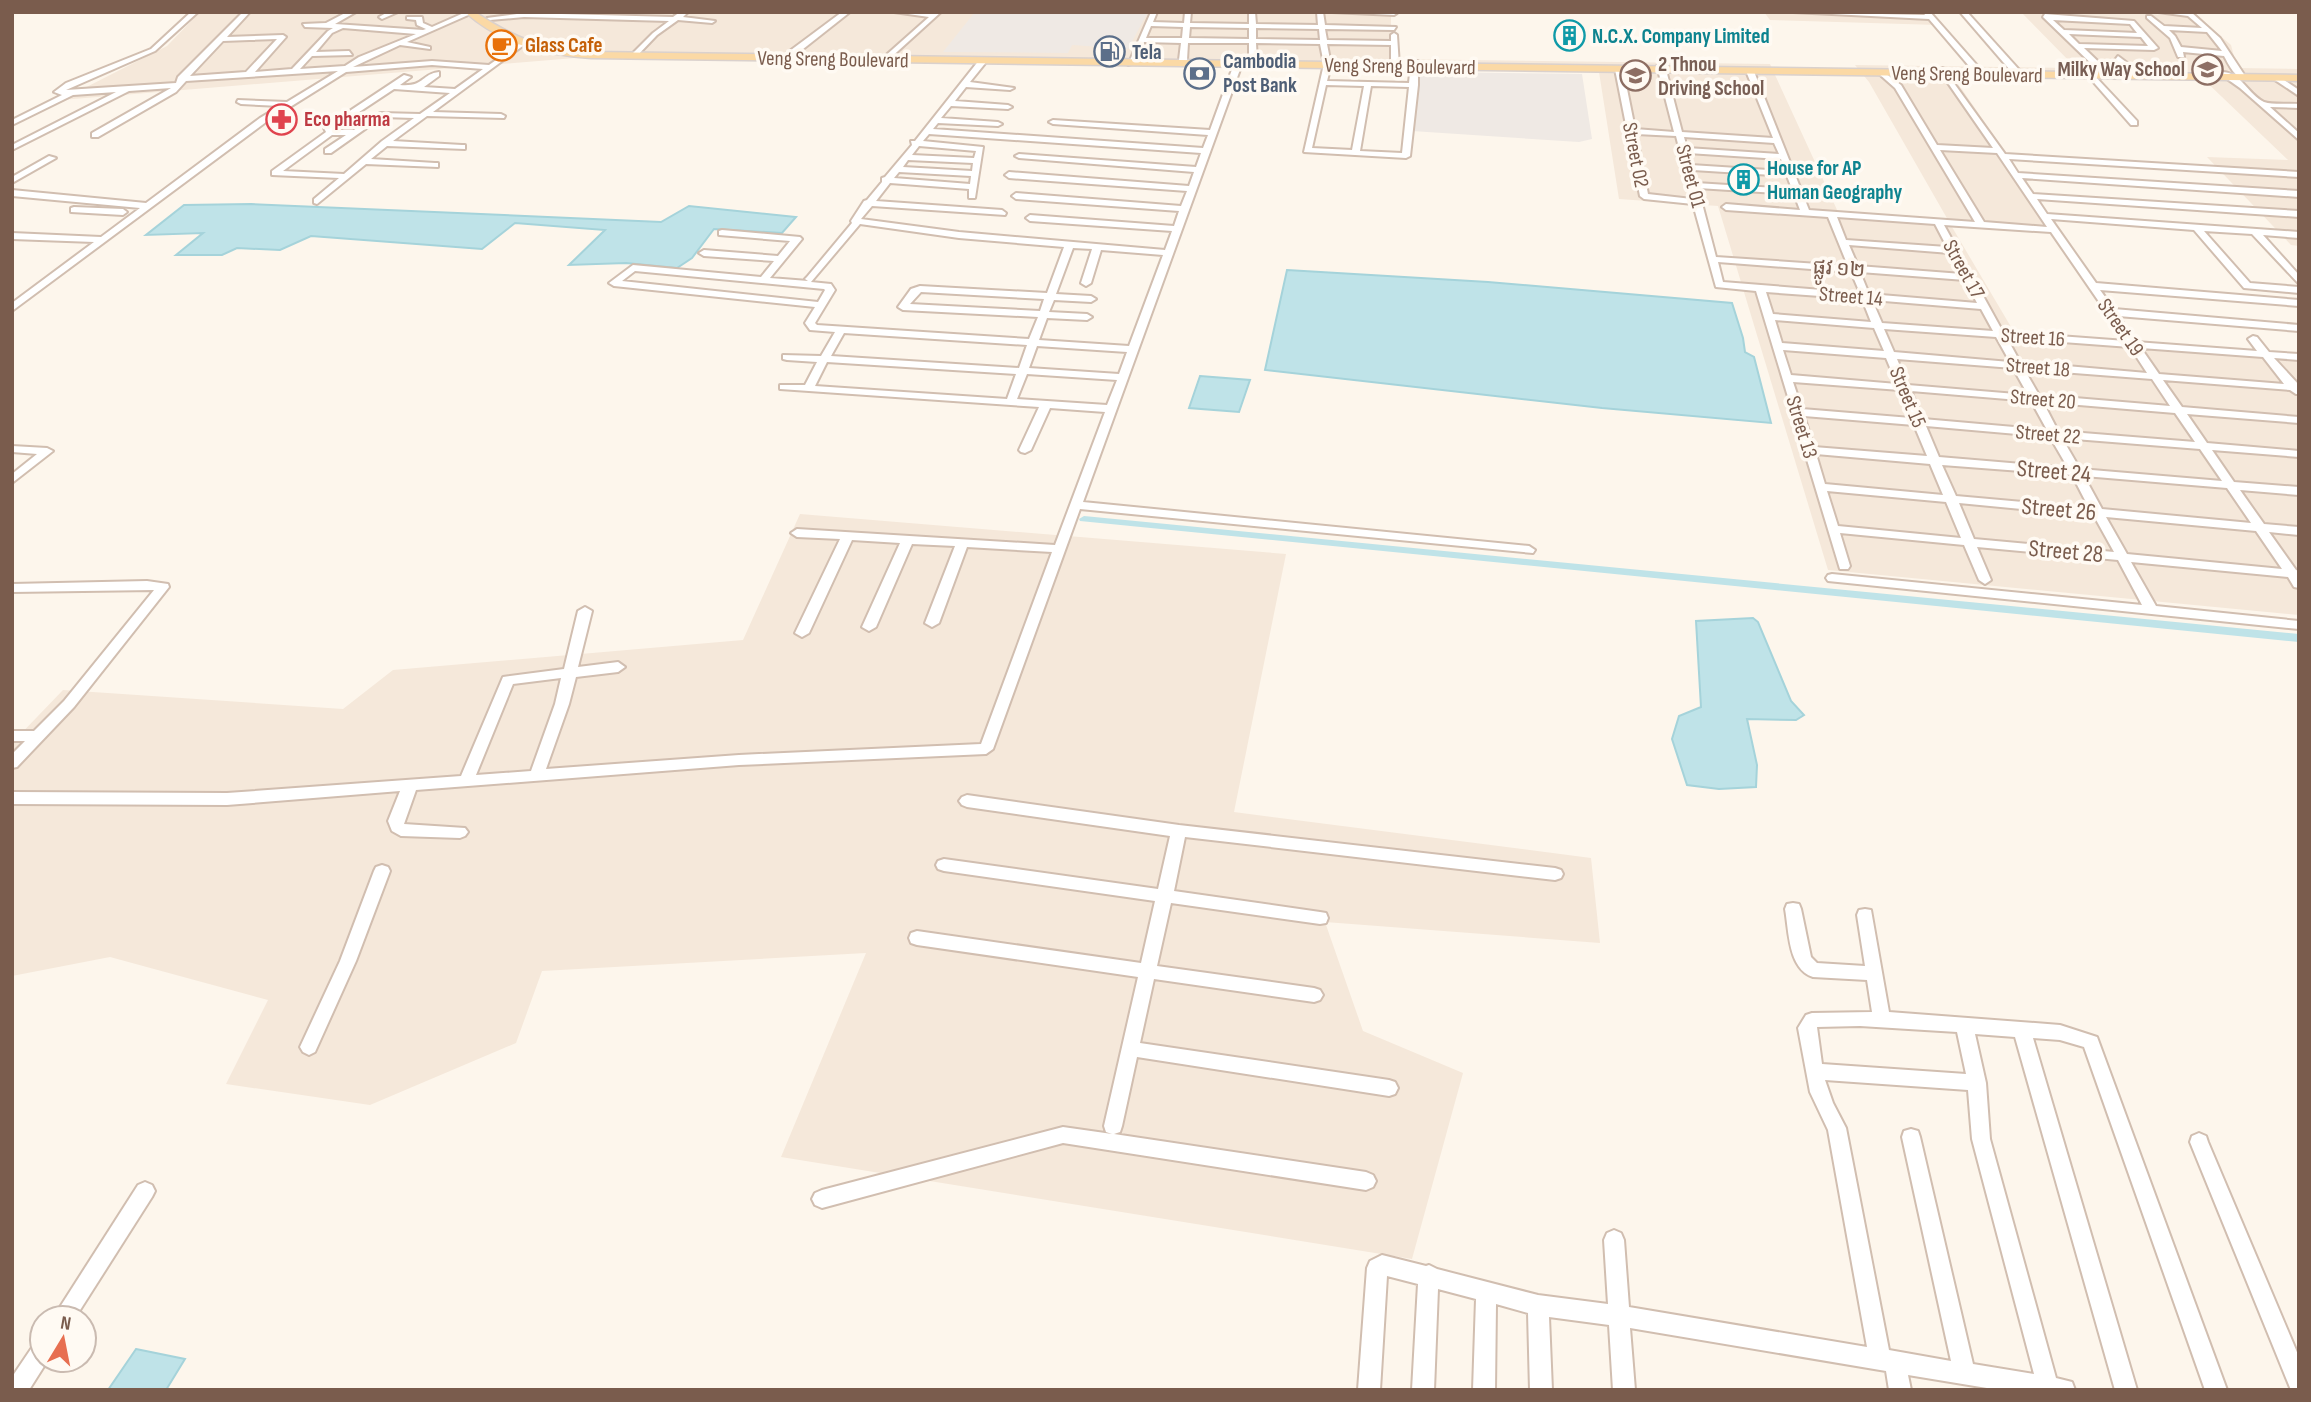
<svg xmlns="http://www.w3.org/2000/svg" width="2311" height="1402" font-family="'Sofia Sans Condensed','Noto Sans Khmer',sans-serif">
<rect width="100%" height="100%" fill="#fdf6ec"/>
<g fill="#f5e8da">
<polygon points="200,12 1391,12 1391,59 1770,64 1838,212 1948,220 1869,82 1855,65 2076,68 2021,12 2118,12 2198,17 2231,45 2237,68 2299,69 2299,246 2291,245 2207,157 2288,160 2199,75 1950,72 2062,234 1952,227 2014,332 2299,354 2299,615 1828,570 1718,206 1619,199 1599,72 575,58 61,100 167,46"/>
<polygon points="1764,12 1927,12 1938,25 1770,20"/>
<polygon points="800,514 1286,554 1234,812 1591,858 1600,943 1325,922 1363,1031 1463,1073 1412,1259 781,1157 866,953 542,971 516,1043 370,1105 226,1084 268,1000 110,957 12,976 12,743 63,690 343,709 393,670 743,640"/>
</g>
<g fill="#efe9e4">
<polygon points="975,12 1148,12 1128,49 1072,45 1068,53 943,52"/>
<polygon points="1418,72 1582,74 1592,139 1579,142 1412,131"/>
</g>
<g fill="#bfe3e8" stroke="#a5d3da" stroke-width="2">
<polygon points="251,204 661,222 689,206 796,217 782,233 714,229 692,258 677,268 626,263 569,265 605,230 515,223 482,249 311,236 280,250 237,248 222,255 176,255 203,233 146,235 184,205"/>
<polygon points="1287,270 1488,282 1732,303 1743,338 1745,352 1754,357 1771,423 1602,408 1265,370"/>
<polygon points="1200,376 1250,380 1239,412 1189,408"/>
<polygon points="1753,618 1758,622 1791,701 1804,715 1796,720 1747,719 1757,765 1756,787 1719,789 1687,785 1672,739 1679,716 1701,707 1696,621"/>
<polygon points="136,1349 185,1359 166,1390 108,1390"/>
</g>
<g fill="none" stroke-linecap="round" stroke-linejoin="round">
<polygon fill="#bfe3e8" fill-rule="evenodd" points="1084,516 2299,634 2299,642 1080,521 1079,519"/>
<defs>
<g id="minor">
<path d="M191 12H198L155 51 66 90 176 83 178 77 243 12H250L227 37 283 35 286 37 255 72 292 69 328 31 333 28 305 27 303 24 326 23 347 12H356L335 24 423 30 426 29 417 25 416 20 407 19V17H422L423 23 432 27 466 12H475L407 42 430 47V49L400 45 353 67 432 61 489 65 519 44 524 45 433 112 501 114 505 116 504 118 427 116 393 141 462 145H465V149L387 146 371 159 435 163H438V167L366 164 317 204 314 203V199L339 178 272 175V171L326 132 324 128 404 75 411 77 400 85C425 87 421 74 439 72V76L424 87 455 89 483 69 432 65 346 72 266 122 12 311V303L94 242 12 239V233L101 237 140 208 12 196V190L146 203 260 118 280 106 241 104 237 102 238 100 287 102 338 71 186 81 176 92 98 137H92V133L171 88 129 91 12 150V145L116 92 73 95 12 125V120L62 95 54 92 66 83 151 49ZM343 28 416 34 359 57 345 66 300 69 312 56 352 55 349 51 316 52 332 33ZM277 39 246 72 190 76 223 41ZM394 89 450 93 420 114 380 113 354 130H332ZM382 117 414 118 382 141 344 174 283 171 332 135H346L325 149V153H331Z"/>
<polygon points="388,12 398,12 382,19 379,17"/>
<polygon points="680,12 688,12 683,17 715,21 712,23 678,20 657,35 635,58 632,54 653,33 669,21 524,17 490,20 487,18 524,13 673,17"/>
<polygon points="842,12 850,12 793,57 787,57 787,53"/>
<polygon points="894,12 941,12 887,61 884,57 929,17"/>
<path d="M1151 12H1157L1153 22 1184 23 1185 12H1191L1190 23 1249 24V12H1255L1256 24 1318 25 1317 12H1323L1325 25 1396 27 1394 30 1325 29 1327 40 1391 41V35L1394 33 1397 35 1399 66 1395 68 1391 66V45L1327 44 1331 65 1327 81 1409 83 1411 63 1418 61V85L1410 156 1406 158 1304 152 1324 64 1320 44 1256 43 1257 61 1253 63 1249 61V43H1188L1187 60 1183 62 1179 60 1181 43 1144 42 1135 63 1128 65ZM1151 26 1183 27 1182 38H1146ZM1190 27 1249 28V39L1189 38ZM1256 28 1319 29 1320 40 1256 39ZM1326 85 1364 86 1352 150 1312 148ZM1371 86 1409 87 1402 153 1360 151Z"/>
<polygon points="1332,12 1397,12 1397,13 1394,15"/>
<polygon points="1793,12 1925,15 1923,12 1930,12 1982,71 1975,73 1929,19"/>
<polygon points="1960,12 1967,12 2022,73 2022,77 2016,77"/>
<path d="M2158 12H2191L2220 38 2247 79C2235 79 2229 65 2224 56L2183 52 2184 57H2178L2170 38 2147 18V16H2151L2164 26 2202 28 2188 16ZM2169 30 2207 32 2222 51 2181 47 2175 36Z"/>
<path d="M2045 14 2134 21 2158 48 2154 50 2084 48 2109 72 2102 74 2043 17ZM2053 20 2130 24 2137 33 2064 30ZM2069 34 2141 37 2148 46 2079 44Z"/>
<polygon points="2118,56 2138,71 2138,75 2132,75 2115,60"/>
<path d="M980 59 987 61 970 82 1014 88 1010 90 966 87 955 101 1008 105 1012 107 1008 109 951 106 941 118 998 122 1002 124 998 126 938 123 933 129 1203 148 1208 135 1053 124 1049 122 1053 120 1210 130 1234 64 1238 62 1242 64 1083 502 1529 546 1535 550 1533 553 1080 509 993 749 986 754 739 765 416 790 404 824 465 828 468 832 465 836 460 838 401 836 392 831 388 821 400 791 227 805 12 804V792L227 793 461 776 503 677 564 669 578 611 585 607 592 611 578 667 618 662 625 667 618 672 576 677 569 704 546 769 739 755 981 744 1052 552 967 547 939 623 932 627 925 623 955 546 912 544 876 627 869 631 862 627 900 543 852 540 809 633 802 637 795 633 840 539 797 537 791 533 797 529 1055 545 1105 412 1050 408 1031 450 1025 453 1021 452 1019 450 1039 407 780 389V385H805L817 362 787 360 783 359V355L821 356 835 332 810 330 805 323 815 307 614 286 609 283 633 265 761 277 774 261 704 256 699 253 704 250 778 256 790 241 719 235V231L722 230 800 237 802 239 770 278 808 281 805 279 807 277 852 223 851 221 864 201 867 200 882 182V178L885 177 912 145 911 141H915ZM929 134 1201 153 1196 167 1019 154 1015 156 1019 158 1194 172 1189 186 1009 172 1005 175 1009 178 1187 191 1181 206 1016 193 1012 196 1016 199 1179 211 1174 226 1030 215 1026 218 1030 221 1172 231 1165 250 959 232 861 219 872 206 1005 215 1006 213 1002 210 876 201 890 183 969 189V198H975L983 147 923 141ZM919 146 976 151 974 158 912 155ZM908 160 973 163 972 171 903 167ZM899 172 971 176 970 184 894 178ZM860 224 959 238 1064 247 1047 293 920 286 911 289 898 307 903 310 1038 317 1029 339 817 325 815 323 835 290 831 284 811 282ZM1073 248 1092 249 1081 283 1086 286 1091 283 1101 250 1163 255 1129 346 1039 340 1047 318 1087 320 1092 317 1087 314 1049 312 1054 300 1091 302 1096 299 1091 296 1056 294ZM635 271 824 289 825 290 818 302 622 281ZM921 292 1044 299 1040 311 910 304ZM844 333 1027 345 1019 368 831 356ZM1037 346 1127 352 1119 374 1029 368ZM827 362 1016 374 1007 399 815 386ZM1027 374 1117 380 1107 405 1017 399ZM561 678 555 704 531 771 476 775 513 684Z"/>
<path d="M1661 64 1665 66 1682 132 1773 138 1746 71 1753 69 1809 210 1975 222 1895 88 1878 73 1882 71 1901 85 1937 145 1993 148 1939 70 1943 68 2005 154 2299 172V177L2009 159 2018 173 2299 191V197L2022 178 2033 194 2299 211V217L2037 199 2047 214 2299 232V238L2263 235 2299 275V284L2252 234 2204 231 2250 283 2299 287V293L2244 288 2194 230 2051 219 2096 283 2299 300V306L2100 290 2114 309 2299 325V331L2118 316 2136 342 2257 351 2248 339 2253 336 2257 337 2269 352 2299 354V360L2274 358 2299 385V394H2296L2290 390 2163 380 2182 407 2299 417V423L2187 414 2207 443 2299 451V457L2212 450 2234 482 2299 487V495L2240 490 2264 524 2299 527V535L2269 532 2296 570 2299 571V588L2294 587 2288 577 2131 562 2156 606 2299 621V629L1828 581 1826 578 1828 575 1832 574 2142 605 2118 560 1977 547 1991 580 1985 584 1979 580 1964 545 1840 533 1850 566 1848 569H1840L1756 291 1716 287 1693 204 1644 199 1640 196 1615 69 1619 67 1623 69 1635 129 1674 132 1657 66ZM1636 134 1676 136 1692 199 1648 194ZM1684 137 1774 143 1779 154 1687 148ZM1940 150 1997 153 2047 227 1984 222ZM1688 153 1781 159 1785 171 1691 165ZM1693 170 1787 176 1792 189 1696 183ZM1698 188 1794 194 1800 210 1726 204 1722 207 1726 210 1828 217 1848 266 1716 257ZM1837 217 1935 224 1947 247 1846 240ZM1944 225 2051 232 2126 341 2003 332ZM1849 245 1950 253 1962 274 1858 266ZM1718 262 1851 272 1860 293 1723 282ZM1860 272 1965 280 1977 303 1869 294ZM1766 292 1862 299 1871 322 1773 314ZM1872 300 1981 309 1993 331 1882 323ZM1775 320 1874 328 1884 351 1782 343ZM1884 329 1996 337 2010 362 1894 352ZM2007 338 2130 347 2147 373 2020 362ZM2141 348 2263 357 2284 384 2159 374ZM1783 350 1886 358 1897 384 1791 375ZM1897 359 2013 368 2028 395 1908 385ZM2024 369 2152 379 2170 406 2039 395ZM1793 382 1900 390 1911 418 1802 409ZM1911 391 2031 401 2047 430 1923 419ZM2043 402 2175 413 2195 442 2058 431ZM1804 416 1914 425 1927 456 1814 447ZM1926 426 2050 437 2068 468 1939 457ZM2062 438 2200 449 2222 481 2080 469ZM1816 454 1930 464 1943 495 1825 484ZM1942 465 2072 475 2089 508 1956 496ZM2084 476 2227 488 2251 523 2102 509ZM1827 491 1946 502 1961 538 1838 526ZM1959 503 2094 516 2114 552 1974 539ZM2106 517 2256 531 2282 569 2127 554Z"/>
<path d="M2223 72C2241 73 2249 95 2264 102 2273 105 2289 103 2299 104V108L2270 107 2299 133V140L2240 88 2223 76Z"/>
<polygon points="2092,73 2137,121 2137,125 2131,125 2089,77 2088,75"/>
<polygon points="2278,76 2299,90 2299,96 2275,80 2274,78"/>
<polygon points="49,156 56,158 12,183 12,177"/>
<polygon points="74,207 123,209 127,212 123,215 71,212 71,208"/>
<polygon points="12,446 47,448 53,451 12,483 12,474 37,454 12,452"/>
<polygon points="147,581 168,584 169,587 74,707 17,767 12,768 12,754 25,741 12,741 12,731 34,731 64,701 154,590 12,592 12,584"/>
<polygon points="967,795 1179,825 1555,868 1561,870 1563,874 1561,878 1555,880 1185,837 1174,891 1320,912 1326,913 1328,918 1326,923 1320,924 1171,903 1157,966 1314,988 1320,990 1323,995 1320,1000 1314,1002 1154,979 1140,1043 1389,1080 1395,1082 1398,1088 1395,1094 1389,1096 1137,1057 1122,1126 1120,1132 1114,1134 1366,1172 1373,1175 1376,1181 1373,1187 1366,1190 1063,1143 822,1208 815,1205 812,1199 815,1193 822,1190 1063,1127 1112,1134 1106,1132 1104,1126 1138,977 917,945 911,943 909,938 911,933 917,931 1141,963 1155,901 944,871 938,869 936,865 938,861 944,859 1158,889 1170,836 967,807 962,805 959,801 962,797"/>
<polygon points="382,865 388,867 390,871 356,961 315,1052 309,1055 303,1052 300,1047 340,961 374,871 376,867"/>
<path d="M1793 903 1799 904 1801 909 1811 957 1817 963 1865 966 1857 915 1859 910 1865 909 1871 910 1889 1012 2060 1025 2097 1037 2227 1390H2205L2084 1047 2060 1040 2033 1038 2137 1390H2115L2015 1037 1975 1034 1986 1083 1990 1139 2056 1378 2072 1382 2075 1390H1999L1908 1375 1911 1390H1889L1886 1371 1630 1328 1635 1390H1613L1609 1325 1549 1317 1552 1390H1530L1528 1313 1496 1304 1495 1390H1473L1476 1299 1438 1289 1434 1390H1412L1418 1284 1387 1276 1380 1390H1358L1367 1268 1370 1261 1382 1255 1426 1266 1429 1265 1437 1269 1538 1295 1608 1304 1604 1240 1607 1233 1614 1230 1621 1233 1624 1240 1629 1307 1867 1347 1828 1130 1810 1092 1798 1028 1806 1015 1812 1013 1872 1012 1867 980 1813 977C1788 969 1789 931 1785 909L1787 904ZM1860 1026 1957 1032 1966 1074 1822 1064 1817 1027ZM1825 1080 1968 1090 1972 1139 2034 1374 1973 1364 1920 1137 1918 1131 1911 1129 1904 1131 1902 1137 1951 1361 1889 1350 1846 1128 1833 1103Z"/>
<polygon points="2199,1133 2206,1136 2208,1142 2299,1357 2299,1390 2291,1390 2190,1142 2192,1136"/>
<polygon points="145,1182 152,1185 155,1191 152,1197 75,1318 53,1318 138,1185"/>
<polygon points="42,1340 42,1360 48,1360 29,1390 12,1390 12,1377 35,1343"/>
</g>
<path id="major" d="M465 12H475C516 39 542 49 591 52L2299 75V81L591 58C544 55 501 44 465 12Z"/>
</defs>
<use href="#minor" stroke="#d1beb0" stroke-width="4"/>
<use href="#major" stroke="#dad1cd" stroke-width="3"/>
<use href="#minor" fill="#fff" fill-rule="evenodd"/>
<use href="#major" fill="#fbd9a5" fill-rule="evenodd"/>
</g>
<defs>
<symbol id="building-ring" viewBox="-11 -11 22 22"><circle r="9.5" fill="#fffaf3" stroke="#0f9aa8" stroke-width="1.5"/><path d="M-4-6H4V6H1V3H-1V6H-4ZM-2.5-4.3h1.7v1.8h-1.7ZM.8-4.3h1.7v1.8H.8ZM-2.5-1h1.7V.8h-1.7ZM.8-1h1.7V.8H.8Z" fill="#0f9aa8"/></symbol>
<symbol id="cafe-ring" viewBox="-11 -11 22 22"><circle r="9.5" fill="#fffaf3" stroke="#e8710a" stroke-width="1.5"/><path d="M-5.5-4.5H6V0H3Q3 3.5 0 3.5H-2.5Q-5.5 3.5-5.5 0ZM3-3.2v2h1.7v-2ZM-6 4.5H4V6H-6Z" fill="#e8710a"/></symbol>
<symbol id="fuel-ring" viewBox="-11 -11 22 22"><circle r="9.5" fill="#fffaf3" stroke="#5c6f8a" stroke-width="1.5"/><path d="M-5.5-6h7V0h2V4h1.3V-2.5L3-4.5l.8-.8L6-3V5H2.5V1h-1V6h-7ZM-4.2-4.7v3.2H.2V-4.7Z" fill="#5c6f8a"/></symbol>
<symbol id="school-ring" viewBox="-11 -11 22 22"><circle r="9.5" fill="#fffaf3" stroke="#8d6e63" stroke-width="1.5"/><path d="M0-5L7-2L0 1L-7-2ZM-4 1L0 2.5L4 1V4Q0 6-4 4Z" fill="#8d6e63"/></symbol>
<symbol id="bank-ring" viewBox="-11 -11 22 22"><circle r="9.5" fill="#fffaf3" stroke="#5c6f8a" stroke-width="1.5"/><path d="M-6-4H6V4H-6ZM0-2.3a2.3 2.3 0 1 0 0 4.6a2.3 2.3 0 1 0 0-4.6Z" fill="#5c6f8a"/></symbol>
<symbol id="pharmacy-ring" viewBox="-11 -11 22 22"><circle r="9.5" fill="#fffaf3" stroke="#e0444e" stroke-width="1.5"/><path d="M-2-6h4v4h4v4h-4v4h-4v-4h-4v-4h4Z" fill="#e0444e"/></symbol>
</defs>
<g fill-rule="evenodd">
<use href="#building-ring" x="1552" y="18" width="35" height="35"/>
<use href="#cafe-ring" x="484" y="28" width="35" height="35"/>
<use href="#fuel-ring" x="1092" y="34" width="35" height="35"/>
<use href="#school-ring" x="2190" y="52" width="35" height="35"/>
<use href="#bank-ring" x="1182" y="56" width="35" height="35"/>
<use href="#school-ring" x="1618" y="58" width="35" height="35"/>
<use href="#pharmacy-ring" x="264" y="102" width="35" height="35"/>
<use href="#building-ring" x="1726" y="162" width="35" height="35"/>
</g>
<g text-anchor="middle" stroke-width="7" stroke-linejoin="round" paint-order="stroke">
<g font-size="21" font-weight="bold" fill="#0d838f" stroke="#fffaf3" text-anchor="start">
<text x="1592" y="43">N.C.X. Company Limited</text>
<text x="1767" y="175">House for AP<tspan x="1767" dy="24">Human Geography</tspan></text>
</g>
<g font-size="21" font-weight="bold" fill="#c56008" stroke="#fffaf3" text-anchor="start">
<text x="525" y="52">Glass Cafe</text>
</g>
<g font-size="21" font-weight="bold" fill="#4e5e75" stroke="#fffaf3" text-anchor="start">
<text x="1132" y="59">Tela</text>
<text x="1223" y="68">Cambodia<tspan x="1223" dy="24">Post Bank</tspan></text>
</g>
<g font-size="21" fill="#7a5c4d" stroke="#fffaf3">
<text transform="translate(833 59) rotate(1)" y="7">Veng Sreng Boulevard</text>
<text transform="translate(1400 66) rotate(1)" y="7">Veng Sreng Boulevard</text>
<text transform="translate(1967 74) rotate(1)" y="7">Veng Sreng Boulevard</text>
<text transform="translate(1636 155) rotate(79)" y="7">Street 02</text>
<text transform="translate(1691 176) rotate(75)" y="7">Street 01</text>
<text transform="translate(1839 268) rotate(4)" y="7">ផ្លូវ ១២</text>
<text transform="translate(1964 269) rotate(61)" y="7">Street 17</text>
<text transform="translate(1851 296) rotate(5)" y="7">Street 14</text>
<text transform="translate(2121 327) rotate(55)" y="7">Street 19</text>
<text transform="translate(2033 337) rotate(4)" y="7">Street 16</text>
<text transform="translate(2038 367) rotate(5)" y="7">Street 18</text>
<text transform="translate(1908 397) rotate(67)" y="7">Street 15</text>
<text transform="translate(2043 399) rotate(5)" y="7">Street 20</text>
<text transform="translate(1802 427) rotate(73)" y="7">Street 13</text>
<text transform="translate(2048 434) rotate(5)" y="7">Street 22</text>
</g>
<g font-size="21" font-weight="bold" fill="#785e54" stroke="#fffaf3" text-anchor="start">
<text x="1658" y="71">2 Thnou<tspan x="1658" dy="24">Driving School</tspan></text>
<text x="2185" y="76" text-anchor="end">Milky Way School</text>
</g>
<g font-size="21" font-weight="bold" fill="#be3a42" stroke="#fffaf3" text-anchor="start">
<text x="304" y="126">Eco pharma</text>
</g>
<g font-size="24" fill="#7a5c4d" stroke="#fffaf3">
<text transform="translate(2054 471) rotate(5)" y="8">Street 24</text>
<text transform="translate(2059 509) rotate(5)" y="8">Street 26</text>
<text transform="translate(2066 551) rotate(5)" y="8">Street 28</text>
</g>
</g>
<rect width="2311" height="1402" fill="none" stroke="#7a5c4d" stroke-width="28"/>
<g transform="translate(63 1339) rotate(10)"><circle r="33" fill="#fffaf3" stroke="#cabbb1" stroke-width="2"/>
<path d="M0-5L12 26L0 18L-12 26Z" fill="#e76f51"/>
<text y="-10" font-size="19" font-weight="bold" text-anchor="middle" fill="#7a5c4d">N</text>
</g>
</svg>
